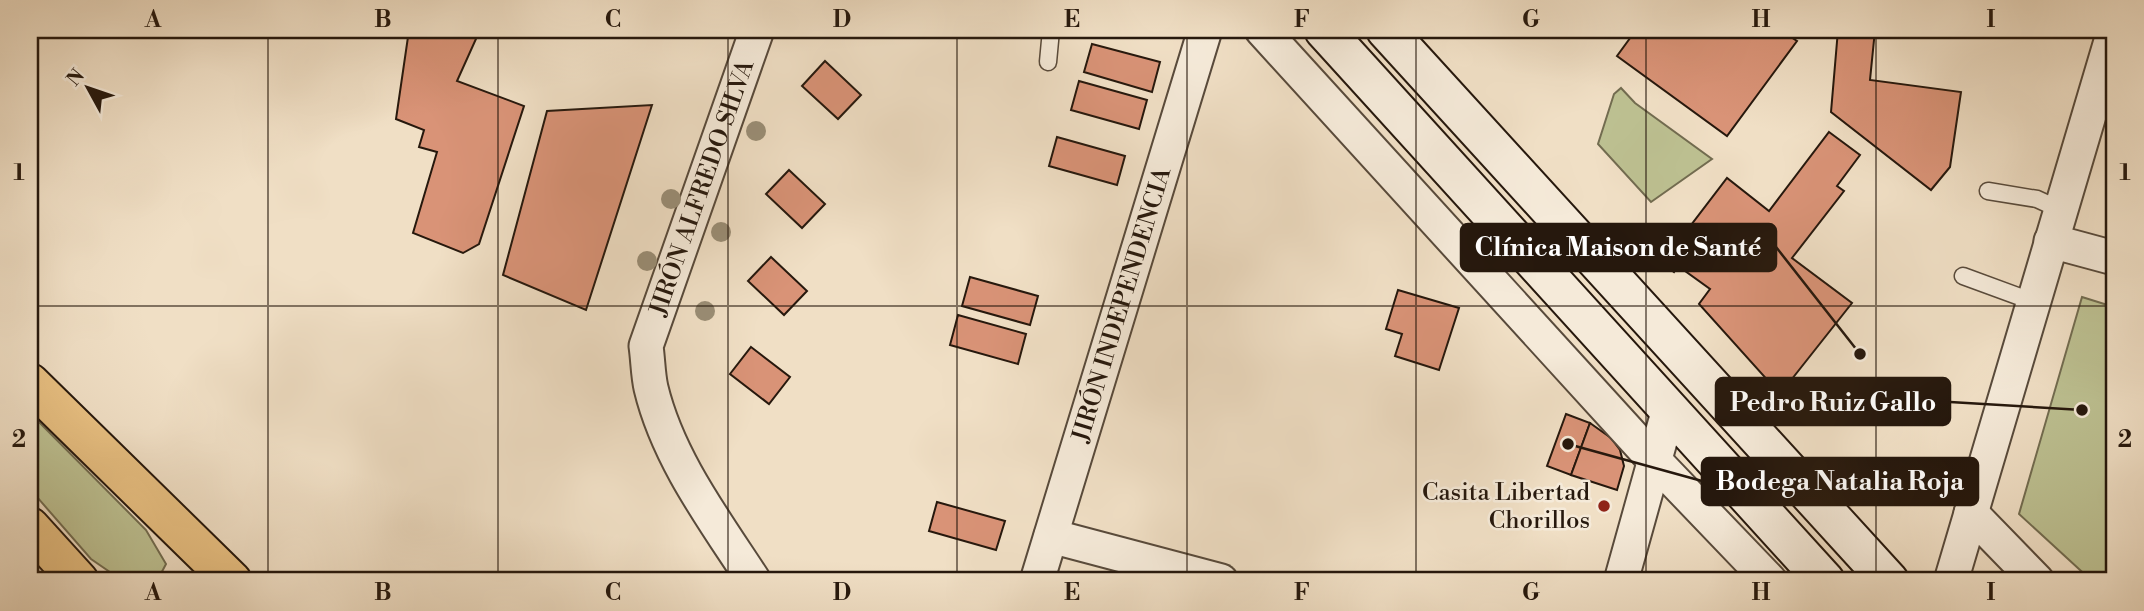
<svg xmlns="http://www.w3.org/2000/svg" width="2144" height="611" font-family="'Libre Bodoni',serif">
<rect width="100%" height="100%" fill="#f0dfc5"/>
<filter id="stains"><feTurbulence type="fractalNoise" baseFrequency=".00286" numOctaves="4"/><feColorMatrix values="0 0 0 0 .2 0 0 0 0 .09 0 0 0 0 .02 0 0 0 .5 -.17"/></filter>
<radialGradient id="worn" r=".72"><stop offset=".6" stop-color="#630" stop-opacity="0"/><stop offset="1" stop-color="#630" stop-opacity=".3"/></radialGradient>
<g fill="#bdc192" stroke="#726c50" stroke-width="2">
<polygon points="1621,88 1635,103 1712,159 1651,202 1598,144 1614,94"/>
<polygon points="2082,297 2114,307 2114,581 2092,581 2019,514"/>
<polygon points="30,413 146,530 166,564 157,581 123,581 91,559 30,489"/>
</g>
<g fill="#d99377" stroke="#26180d" stroke-width="2">
<polygon points="409,30 480,30 457,81 524,106 479,244 463,253 413,233 437,152 419,147 424,130 396,119"/>
<polygon points="1636,30 1780,30 1797,41 1727,136 1617,56"/>
<polygon points="1838,30 1875,30 1870,80 1961,92 1950,167 1931,190 1831,112"/>
<polygon points="1092,44 1160,62 1152,92 1084,72"/>
<polygon points="825,61 861,95 838,119 802,86"/>
<polygon points="1079,81 1147,100 1139,129 1071,110"/>
<polygon points="652,105 586,310 503,275 547,111"/>
<polygon points="1829,132 1860,155 1837,186 1844,191 1792,258 1852,303 1780,394 1699,304 1710,289 1678,266 1674,272 1662,263 1727,178 1769,211"/>
<polygon points="1057,137 1125,156 1117,185 1049,166"/>
<polygon points="789,170 825,204 802,228 766,194"/>
<polygon points="771,257 807,291 784,315 748,281"/>
<polygon points="970,277 1038,296 1030,325 962,306"/>
<polygon points="1398,290 1459,308 1439,370 1395,356 1402,334 1386,329"/>
<polygon points="958,315 1026,334 1018,364 950,345"/>
<polygon points="751,347 790,377 769,404 730,374"/>
<polygon points="1566,414 1590,423 1571,475 1547,466"/>
<polygon points="1590,423 1611,438 1620,450 1624,466 1617,490 1571,475"/>
<polygon points="937,502 1005,521 996,550 929,531"/>
</g>
<g fill="none" stroke-linecap="round" stroke-linejoin="round">
<defs>
<g id="service">
<polyline points="1048,62 1051,30"/>
<polyline points="1988,191 2037,199 2061,210"/>
<polyline points="1963,276 2034,302"/>
</g>
<g id="minor">
<polyline points="1262,30 1654,460 1770,581"/>
<polyline points="2051,241 2114,258"/>
<polyline points="1971,513 2037,581"/>
<polyline points="1051,536 1221,581"/>
<path id="s1" d="M754 581C715 521 668 459 651 388 648 375 648 360 646 346L757 30"/>
<path id="s2" d="M1037 581 1205 30"/>
<polyline points="1621,581 1669,409"/>
<polyline points="1951,581 2114,31"/>
</g>
<g id="secondary">
<polyline points="1324,30 1825,581"/>
<polyline points="1386,30 1889,581"/>
</g>
<g id="trunk">
<polyline points="30,383 232,581"/>
<polyline points="30,527 79,581"/>
</g>
</defs>
<use href="#service" stroke="#584a3b" stroke-width="19"/>
<use href="#minor" stroke="#584a3b" stroke-width="37"/>
<use href="#secondary" stroke="#26180d" stroke-width="42"/>
<use href="#trunk" stroke="#26180d" stroke-width="42"/>
<use href="#service" stroke="#f5ead9" stroke-width="16"/>
<use href="#minor" stroke="#f5ead9" stroke-width="33"/>
<use href="#secondary" stroke="#f5ead9" stroke-width="38"/>
<use href="#trunk" stroke="#e8c082" stroke-width="38"/>
</g>
<g fill="#9a8e76">
<circle cx="756" cy="131" r="10"/>
<circle cx="671" cy="199" r="10"/>
<circle cx="721" cy="232" r="10"/>
<circle cx="647" cy="261" r="10"/>
<circle cx="705" cy="311" r="10"/>
</g>
<path fill="none" stroke="#26180d" stroke-width="2" stroke-opacity="0.55" d="M268 30V581M498 30V581M728 30V581M957 30V581M1187 30V581M1416 30V581M1646 30V581M1876 30V581M30 306H2114"/>
<circle fill="#8f2418" stroke="#f5ead9" stroke-width="2.5" cx="1604" cy="506" r="7"/>
<g text-anchor="middle" stroke-width="5" stroke-linejoin="round" paint-order="stroke">
<g font-size="24" fill="#26180d" stroke="#f5ead9">
<text dy="8" stroke="none"><textPath href="#s1" startOffset="430">JIRÓN ALFREDO SILVA</textPath></text>
<text dy="8" stroke="none"><textPath href="#s2" startOffset="289">JIRÓN INDEPENDENCIA</textPath></text>
</g>
<g font-size="24" fill="#26180d" stroke="#f5ead9" text-anchor="end">
<text x="1590" y="500">Casita Libertad<tspan x="1590" dy="28">Chorillos</tspan></text>
</g>
</g>
<path fill="none" stroke="#26180d" stroke-width="2.5" d="M1860 354L1776 247M2082 410L1950 402M1568 444L1702 481"/>
<g fill="#26180d" stroke="#f5ead9" stroke-width="2.5">
<circle cx="1860" cy="354" r="7"/>
<circle cx="2082" cy="410" r="7"/>
<circle cx="1568" cy="444" r="7"/>
</g>
<g fill="#26180d" stroke="#26180d" stroke-width="2.5">
<rect x="1461" y="224" width="315" height="47" rx="7"/>
<rect x="1716" y="378" width="234" height="47" rx="7"/>
<rect x="1702" y="458" width="276" height="47" rx="7"/>
</g>
<g font-size="26" text-anchor="middle" font-weight="bold" fill="#fff">
<text x="1618" y="256">Clínica Maison de Santé</text>
<text x="1833" y="411">Pedro Ruiz Gallo</text>
<text x="1840" y="490">Bodega Natalia Roja</text>
</g>
<rect width="2144" height="611" fill="none" stroke="#f0dfc5" stroke-width="77"/>
<g transform="translate(88 88) rotate(310)" stroke="#f5ead9" stroke-width="5" paint-order="stroke">
<path d="M0-5L12 26L0 18L-12 26Z" fill="#26180d"/>
<text y="-10" font-size="19" font-weight="bold" text-anchor="middle" fill="#26180d">N</text>
</g>
<rect x="38" y="38" width="2068" height="534" fill="none" stroke="#26180d" stroke-width="2.5"/>
<g font-size="23" text-anchor="middle" font-weight="bold" fill="#26180d">
<text x="153" y="27">A</text>
<text x="383" y="27">B</text>
<text x="613" y="27">C</text>
<text x="842" y="27">D</text>
<text x="1072" y="27">E</text>
<text x="1302" y="27">F</text>
<text x="1531" y="27">G</text>
<text x="1761" y="27">H</text>
<text x="1991" y="27">I</text>
<text x="19" y="180">1</text>
<text x="2125" y="180">1</text>
<text x="19" y="447">2</text>
<text x="2125" y="447">2</text>
<text x="153" y="600">A</text>
<text x="383" y="600">B</text>
<text x="613" y="600">C</text>
<text x="842" y="600">D</text>
<text x="1072" y="600">E</text>
<text x="1302" y="600">F</text>
<text x="1531" y="600">G</text>
<text x="1761" y="600">H</text>
<text x="1991" y="600">I</text>
</g>
<rect width="100%" height="100%" filter="url(#stains)"/>
<rect width="100%" height="100%" fill="url(#worn)"/>
</svg>
